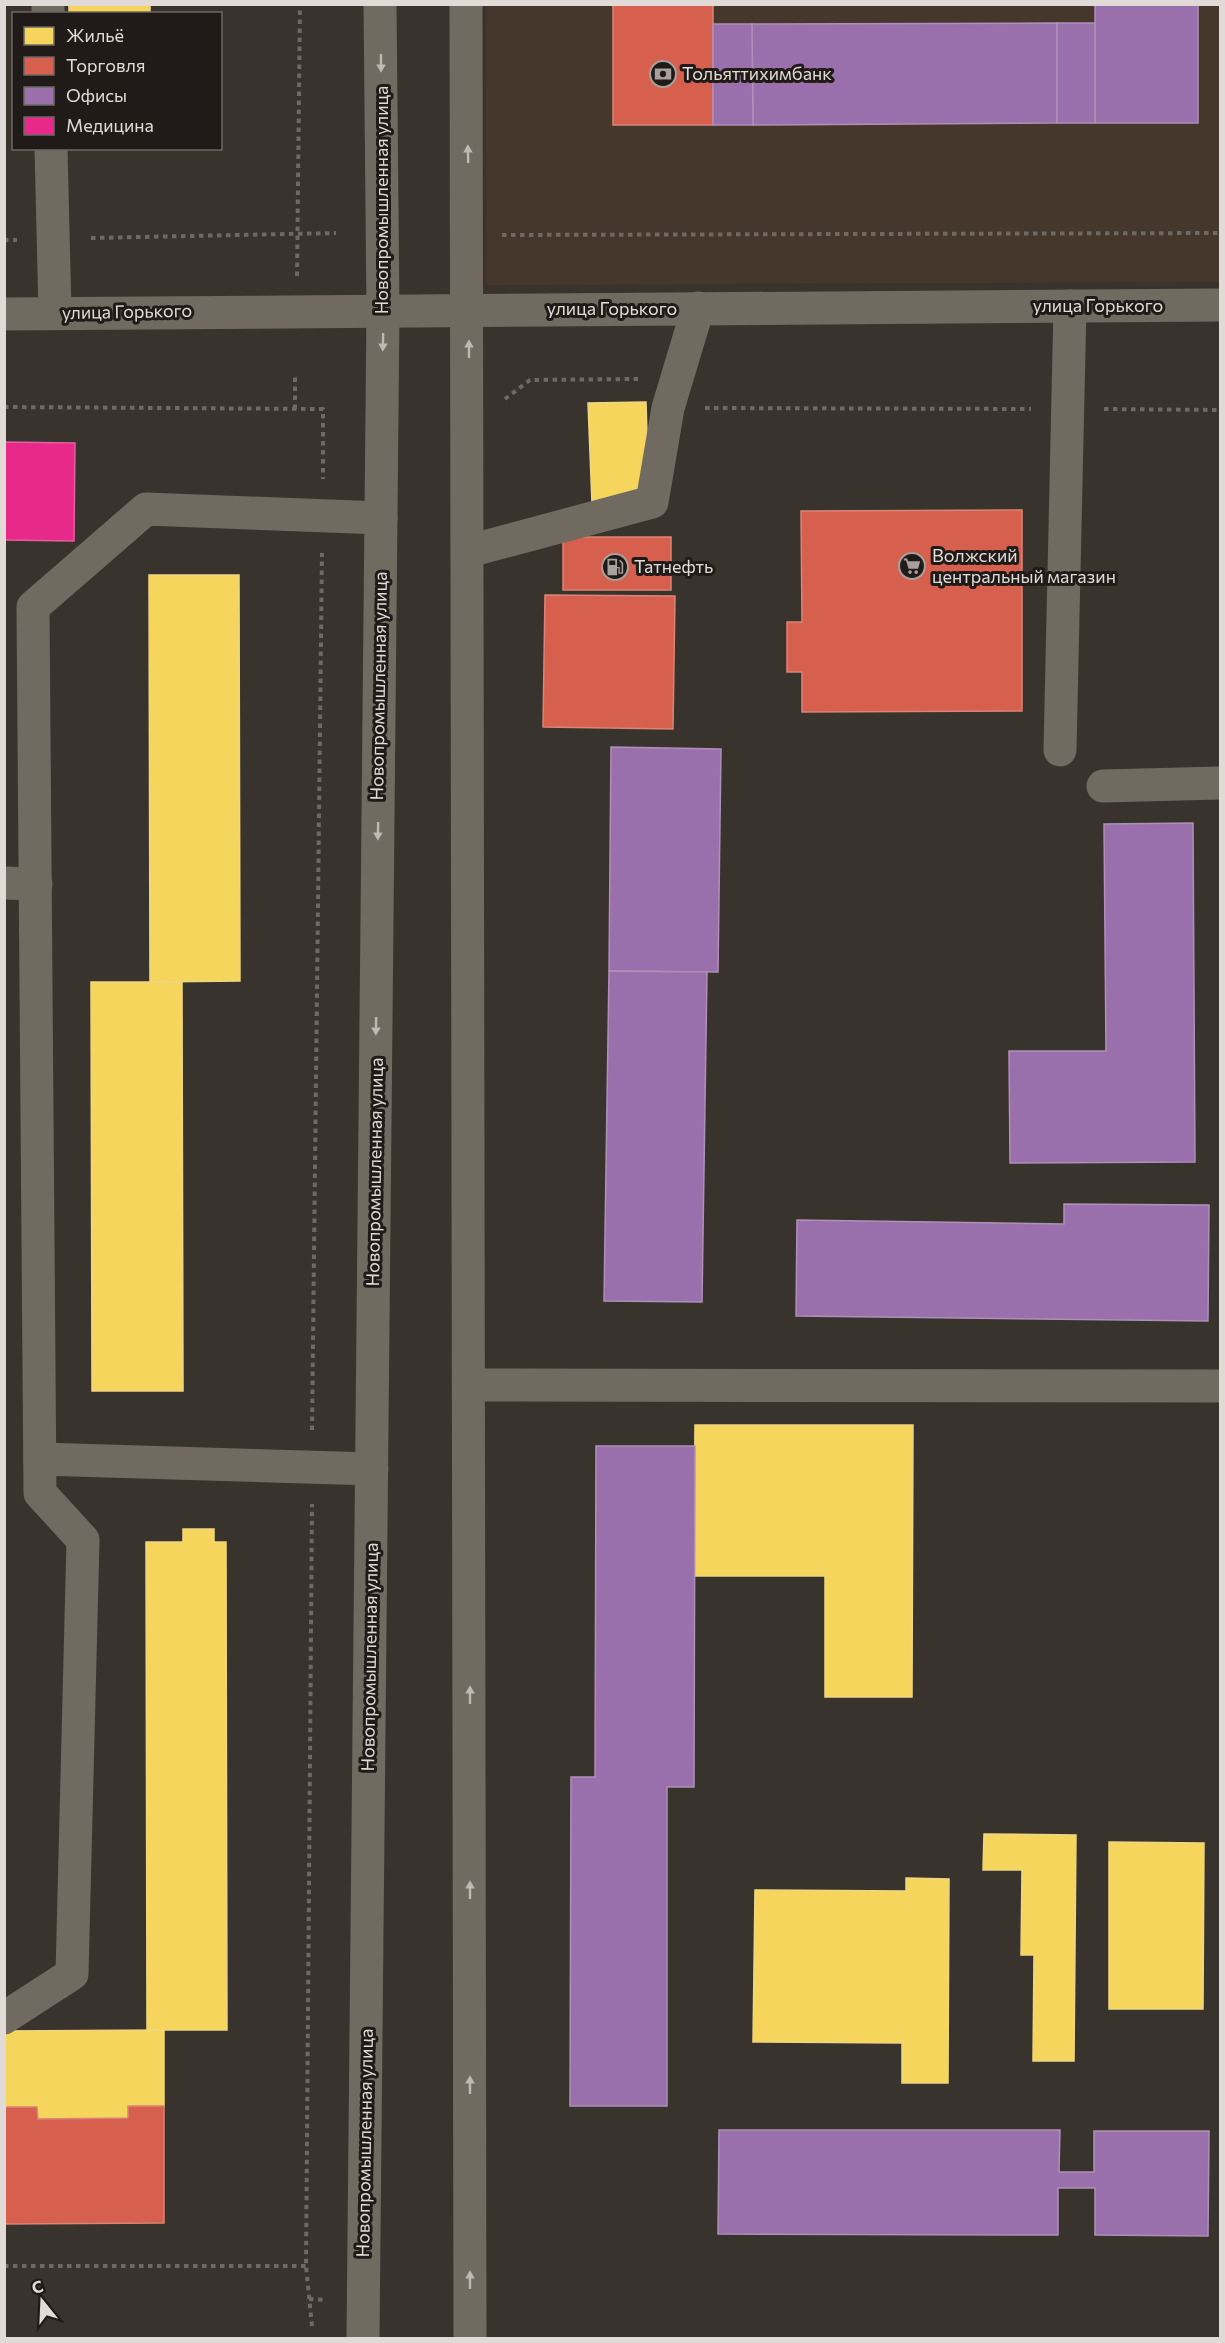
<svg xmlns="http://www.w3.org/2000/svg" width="1225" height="2343" font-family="Commissioner,sans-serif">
<rect width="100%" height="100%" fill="#39332e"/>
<polygon fill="#46372c" points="486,5 1220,5 1220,282 486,285"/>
<g fill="#f6d55c" stroke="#f0d681" stroke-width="1.5">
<rect x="69" y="4" width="81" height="10"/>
<polygon points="646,402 649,501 592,503 588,403"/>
<polygon points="149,575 239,575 240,981 150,982"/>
<polygon points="91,982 182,982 183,1391 92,1391"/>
<polygon points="695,1425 913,1425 912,1697 825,1697 825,1576 694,1576"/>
<polygon points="183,1529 214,1529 214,1542 226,1542 227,2030 147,2030 146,1542 183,1542"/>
<polygon points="984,1834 1076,1835 1074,2061 1033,2061 1034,1955 1021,1955 1022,1870 983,1870"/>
<polygon points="1109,1842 1204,1843 1203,2009 1109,2009"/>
<polygon points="906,1878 949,1879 948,2083 902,2083 902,2043 753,2042 755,1890 906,1891"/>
<polygon points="164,2030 164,2106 128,2106 128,2118 38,2119 37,2107 4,2107 4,2031"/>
</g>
<g fill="#d6604d" stroke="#da8576" stroke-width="1.5">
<rect x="613" y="4" width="100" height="121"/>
<polygon points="1022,510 1022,711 802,712 802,672 787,672 787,622 802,622 801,511"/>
<rect x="563" y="537" width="108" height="53"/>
<polygon points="545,595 675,596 673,729 543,727"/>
<polygon points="128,2106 164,2106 164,2223 4,2224 4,2107 37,2107 38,2119 128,2118"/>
</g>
<g fill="#9970ab" stroke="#af90b8" stroke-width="1.5">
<rect x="1095" y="4" width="103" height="119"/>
<polygon points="1057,23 1057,123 753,125 752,24"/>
<rect x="1057" y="23" width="38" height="100"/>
<polygon points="713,24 752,24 753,125 713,125"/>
<polygon points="611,747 721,749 718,972 609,971"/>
<polygon points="1193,823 1195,1162 1010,1163 1009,1051 1106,1051 1104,824"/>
<polygon points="609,971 707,972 702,1302 604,1301"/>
<polygon points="1064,1204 1209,1205 1208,1321 796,1316 797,1220 1064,1224"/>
<polygon points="596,1446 695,1446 694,1787 667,1787 667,2106 570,2106 571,1777 595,1777"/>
<polygon points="719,2130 1060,2130 1059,2172 1094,2172 1094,2131 1209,2131 1208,2236 1095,2235 1095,2188 1058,2188 1058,2235 718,2234"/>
</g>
<polygon fill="#e7298a" stroke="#e65ea1" stroke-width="1.5" points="4,442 75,443 74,541 4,540"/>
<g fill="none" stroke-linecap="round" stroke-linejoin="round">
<g stroke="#6f6963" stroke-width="4" stroke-dasharray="4.5 4.5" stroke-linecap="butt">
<polyline points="502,235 1220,233"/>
<polyline points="91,238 336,233"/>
<polyline points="4,240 17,240"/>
<polyline points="297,276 300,4"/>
<polyline points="505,399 530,380 638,379"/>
<polyline points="4,407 323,409 323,479"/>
<polyline points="705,408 1031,409"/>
<polyline points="295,409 295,375"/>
<polyline points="1104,409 1220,410"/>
<polyline points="312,1430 322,553"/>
<polyline points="4,2266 306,2266"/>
<polyline points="309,2299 326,2300"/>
<polyline points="312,2326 306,2266 312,1504"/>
</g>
<g stroke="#706a61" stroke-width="33">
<polyline points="48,4 48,14"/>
<polyline points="51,148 55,313"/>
<polyline points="469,551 652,502 668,408 698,308"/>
<polyline points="1060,750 1070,306"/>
<polyline points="1103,786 1220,783"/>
<polyline points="4,883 36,884"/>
<polyline points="469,1385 1220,1386"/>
<polyline points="40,1459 372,1469"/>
<polyline points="4,2018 72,1974 83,1540 40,1493 33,607 146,509 381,518"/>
</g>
<g stroke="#716a61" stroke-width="33">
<polyline points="466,4 470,2338"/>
<polyline points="4,314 1220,305"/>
<polyline points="363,2338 383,310 380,4"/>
</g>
</g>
<defs><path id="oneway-solid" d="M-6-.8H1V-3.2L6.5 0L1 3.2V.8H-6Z" transform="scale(1.5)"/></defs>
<g fill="#c0b8b3">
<use href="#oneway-solid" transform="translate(381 63) rotate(90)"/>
<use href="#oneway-solid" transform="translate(468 154) rotate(-91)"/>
<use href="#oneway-solid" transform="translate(383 342) rotate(91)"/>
<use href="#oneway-solid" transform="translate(469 349) rotate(-90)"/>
<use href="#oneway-solid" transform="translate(378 831) rotate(91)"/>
<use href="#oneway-solid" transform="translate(376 1026) rotate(91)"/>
<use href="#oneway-solid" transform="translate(470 1695) rotate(-90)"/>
<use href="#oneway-solid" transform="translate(470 1890) rotate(-90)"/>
<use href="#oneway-solid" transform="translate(470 2085) rotate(-90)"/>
<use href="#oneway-solid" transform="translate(470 2280) rotate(-90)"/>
</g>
<defs>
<symbol id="bank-ring" viewBox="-11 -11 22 22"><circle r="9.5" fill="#201b18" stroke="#a7a09b" stroke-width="1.5"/><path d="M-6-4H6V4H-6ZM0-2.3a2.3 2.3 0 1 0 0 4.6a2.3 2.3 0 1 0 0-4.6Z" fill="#a7a09b"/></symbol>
<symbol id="supermarket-ring" viewBox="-11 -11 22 22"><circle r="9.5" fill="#201b18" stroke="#a7a09b" stroke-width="1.5"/><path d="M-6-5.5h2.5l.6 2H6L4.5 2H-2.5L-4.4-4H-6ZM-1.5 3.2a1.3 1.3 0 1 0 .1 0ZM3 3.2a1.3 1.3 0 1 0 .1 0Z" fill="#a7a09b"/></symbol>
<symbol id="fuel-ring" viewBox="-11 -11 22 22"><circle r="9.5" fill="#201b18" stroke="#a7a09b" stroke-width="1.5"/><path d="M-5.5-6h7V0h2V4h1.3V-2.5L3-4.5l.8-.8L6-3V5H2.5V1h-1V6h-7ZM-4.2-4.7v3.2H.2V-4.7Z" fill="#a7a09b"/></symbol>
</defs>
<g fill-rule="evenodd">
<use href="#bank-ring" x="648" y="59" width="30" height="30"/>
<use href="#supermarket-ring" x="897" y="551" width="30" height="30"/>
<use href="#fuel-ring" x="600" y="552" width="30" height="30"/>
</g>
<g text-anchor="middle" stroke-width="6" stroke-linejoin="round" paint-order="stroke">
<g font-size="18" fill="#e2dad6" stroke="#201b18" text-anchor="start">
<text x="682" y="80">Тольяттихимбанк</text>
<text x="932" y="562">Волжский<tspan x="932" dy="21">центральный магазин</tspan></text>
<text x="634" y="573">Татнефть</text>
</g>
<g font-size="18" fill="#e2dad6" stroke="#201b18">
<text transform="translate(382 200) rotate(-90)" y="6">Новопромышленная улица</text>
<text x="1098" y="312">улица Горького</text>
<text x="612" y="315">улица Горького</text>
<text transform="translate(127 312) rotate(-1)" y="6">улица Горького</text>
<text transform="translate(379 686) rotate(-89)" y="6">Новопромышленная улица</text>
<text transform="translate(375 1172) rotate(-89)" y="6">Новопромышленная улица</text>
<text transform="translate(370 1657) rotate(-89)" y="6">Новопромышленная улица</text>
<text transform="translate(365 2143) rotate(-89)" y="6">Новопромышленная улица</text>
</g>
</g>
<rect width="1225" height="2343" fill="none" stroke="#e2dad6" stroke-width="12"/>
<rect x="12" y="12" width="210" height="138" fill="#201b18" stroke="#6e6764" stroke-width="1.5"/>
<rect x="24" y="27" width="30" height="18" fill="#f6d55c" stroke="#6e6764" stroke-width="1.5"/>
<text x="66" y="42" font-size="18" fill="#e2dad6">Жильё</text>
<rect x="24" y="57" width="30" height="18" fill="#d6604d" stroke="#6e6764" stroke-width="1.5"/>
<text x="66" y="72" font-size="18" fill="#e2dad6">Торговля</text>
<rect x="24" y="87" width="30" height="18" fill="#9970ab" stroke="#6e6764" stroke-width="1.5"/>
<text x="66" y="102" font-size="18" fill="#e2dad6">Офисы</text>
<rect x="24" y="117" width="30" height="18" fill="#e7298a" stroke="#6e6764" stroke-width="1.5"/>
<text x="66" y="132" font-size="18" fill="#e2dad6">Медицина</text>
<g transform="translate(42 2301) rotate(342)" stroke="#201b18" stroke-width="4.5" paint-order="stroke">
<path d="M0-4.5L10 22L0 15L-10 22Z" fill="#e2dad6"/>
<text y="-9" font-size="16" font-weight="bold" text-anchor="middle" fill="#e2dad6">С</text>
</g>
</svg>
